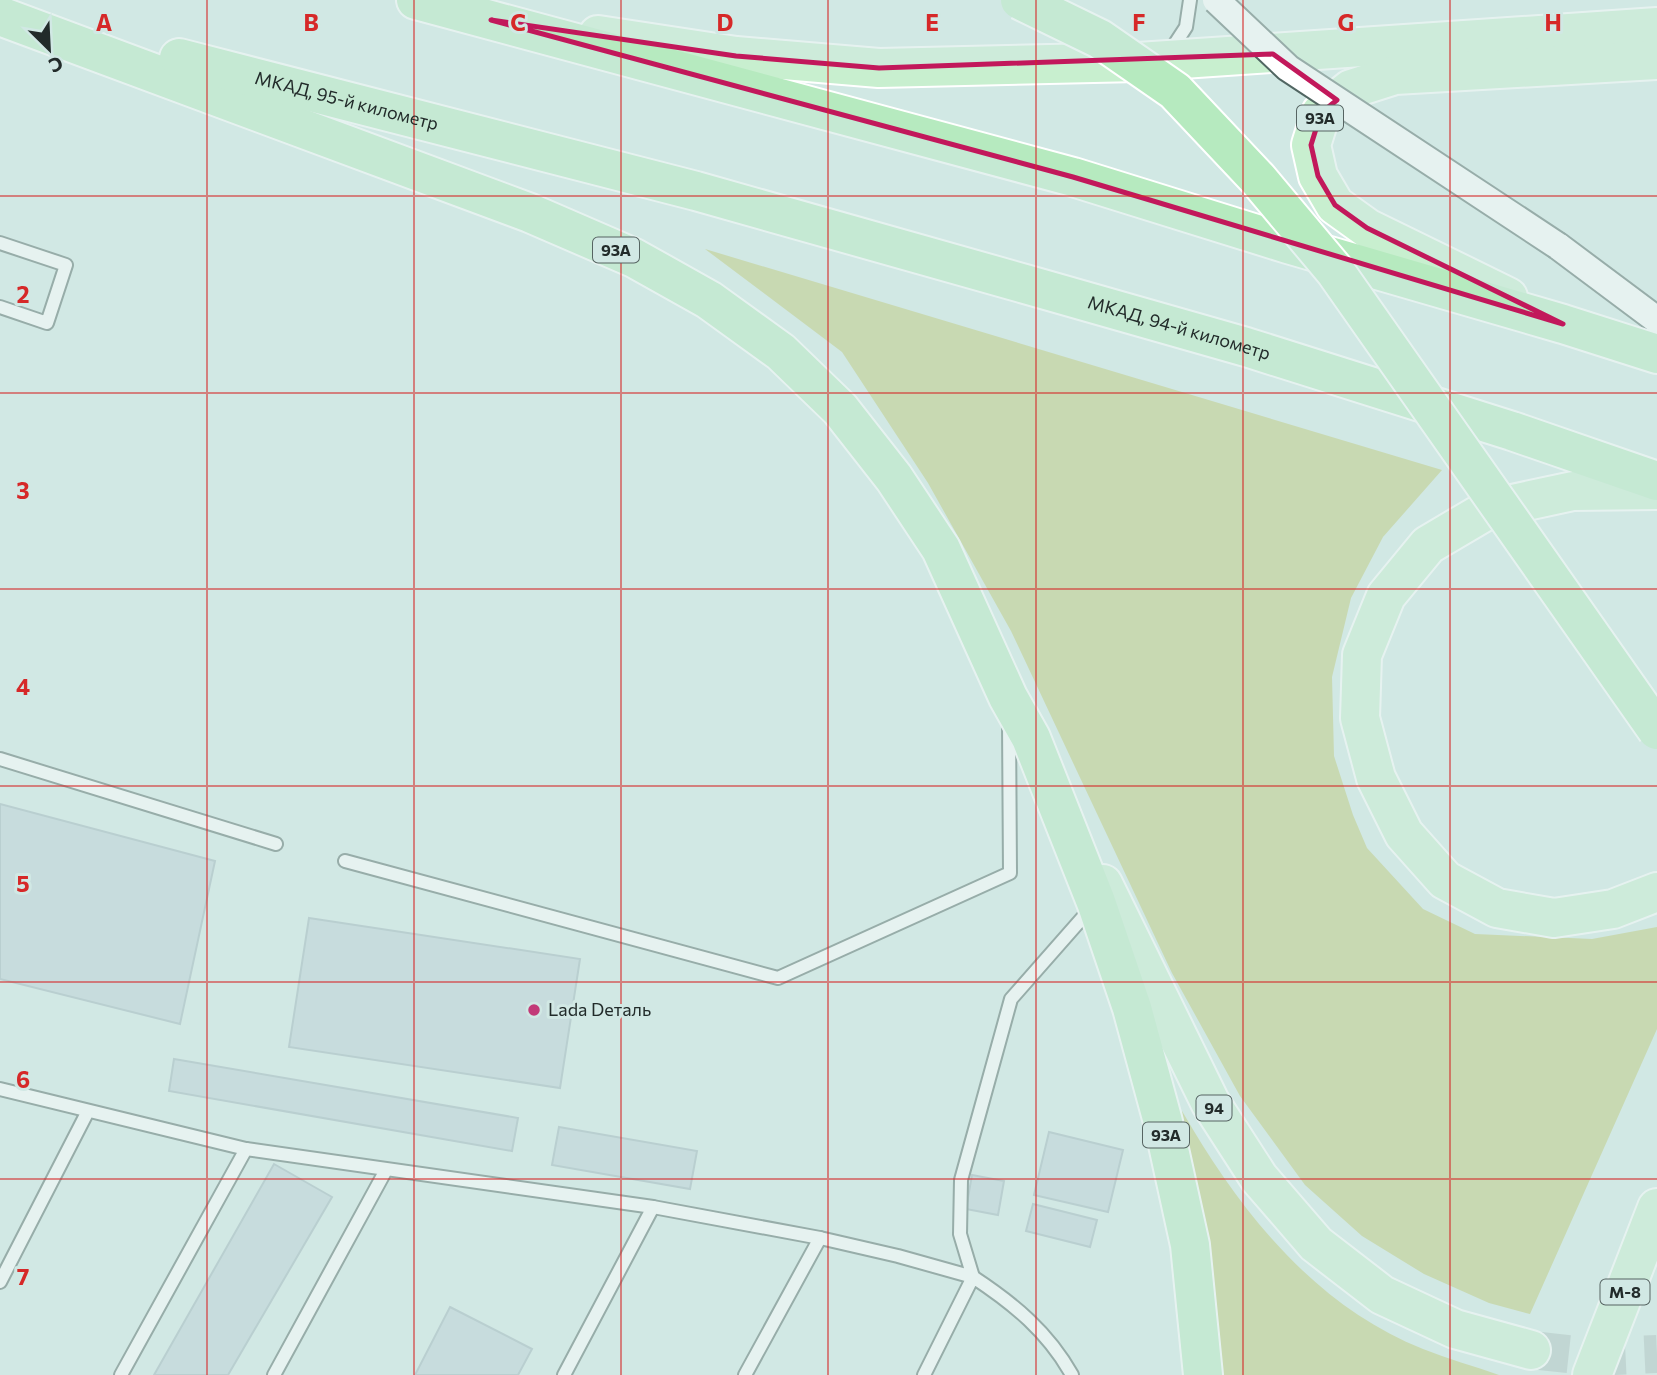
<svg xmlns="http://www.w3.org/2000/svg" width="1657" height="1375" font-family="Commissioner,sans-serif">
<rect width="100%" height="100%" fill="#d1e8e4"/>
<g fill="#bdc875">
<polygon points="705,249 1442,470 1383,537 1351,598 1332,677 1334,756 1353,815 1367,848 1423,909 1475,934 1592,939 1657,927 1657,1029 1530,1314 1489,1303 1424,1274 1362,1236 1305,1185 1240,1096 1172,973 1011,631 928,483 842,352"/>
<path d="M1182 1111C1239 1210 1313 1305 1423 1349 1448 1359 1474 1366 1499 1375H1214L1187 1172Z"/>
</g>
<g fill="#bacfd6" stroke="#9cb1b8" stroke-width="2">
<polygon points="0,804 215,861 180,1024 0,979"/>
<polygon points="309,918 580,959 560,1088 289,1047"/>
<polygon points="174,1059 518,1118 512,1151 169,1091"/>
<polygon points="559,1127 697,1151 690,1189 552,1165"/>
<polygon points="1049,1132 1123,1150 1108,1212 1034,1195"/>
<polygon points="274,1164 332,1197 228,1375 154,1375"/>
<polygon points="972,1175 1004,1181 998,1215 966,1209"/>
<polygon points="1033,1204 1097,1220 1090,1247 1026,1231"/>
<polygon points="450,1307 532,1349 518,1375 415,1375"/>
</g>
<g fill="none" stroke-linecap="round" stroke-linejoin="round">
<polyline stroke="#aec2bf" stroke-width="38" stroke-dasharray="38 19" stroke-linecap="butt" points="1531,1350 1594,1357 1657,1354"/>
<defs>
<g id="service">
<polyline points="1169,53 1186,27 1190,0"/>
<polyline points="0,243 66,265 47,323 0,307"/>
<polyline points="0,759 276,844"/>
<polyline points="345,861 778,978 1010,873 1009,722"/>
<polyline points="0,1089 246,1149 653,1207 820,1238 898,1256 973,1277 960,1234 961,1180 1011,999 1092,907"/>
<polyline points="0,1282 88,1111"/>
<polyline points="121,1375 246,1149"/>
<polyline points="274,1375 386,1170"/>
<polyline points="564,1375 653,1207"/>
<polyline points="745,1375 820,1238"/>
<path d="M924 1375 973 1277C1014 1304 1048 1332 1072 1375"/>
</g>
<polyline id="minor" points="1558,246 1657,320"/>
<g id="primary">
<polyline points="598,35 736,56 879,68 1138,62 1657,27"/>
<polyline points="1508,297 1367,228 1335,205 1318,176 1311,145 1321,113 1351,89 1395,75 1657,60"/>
<polyline points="1657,490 1573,491 1489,509 1428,545 1386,596 1362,655 1360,718 1376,778 1404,834 1445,880 1497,908 1554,918 1613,909 1657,892"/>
<polyline points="1103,884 1210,1102 1259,1178 1316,1244 1382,1295 1455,1329 1531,1350"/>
<polyline points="1592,1375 1657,1208"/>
</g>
<g id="trunk">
<polyline points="416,0 1073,177 1288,244 1563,324 1657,354"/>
<polyline points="0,16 530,213 634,258 709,300 781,352 840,409 894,478 941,549 1008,697 1031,738 1096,902 1132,1008 1163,1122 1190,1245 1203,1375"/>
<path id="s1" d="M179 58 696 191 1025 284 1246 347 1512 431 1657 481"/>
</g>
</defs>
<use href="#service" stroke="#516662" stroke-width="16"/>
<use href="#minor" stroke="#516662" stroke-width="30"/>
<use href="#primary" stroke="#fff" stroke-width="42"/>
<use href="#trunk" stroke="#fff" stroke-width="42"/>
<use href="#service" stroke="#fff" stroke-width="12"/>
<use href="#minor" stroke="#fff" stroke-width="26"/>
<use href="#primary" stroke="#c8efcf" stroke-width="38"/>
<use href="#trunk" stroke="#b6eabf" stroke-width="38"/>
<defs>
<polyline id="minor-bridge" points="1216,0 1288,68 1558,246"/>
<polyline id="trunk-bridge" points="1020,0 1100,39 1175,91 1258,179 1335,271 1657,730"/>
</defs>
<use href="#minor-bridge" stroke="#516662" stroke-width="30" stroke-linecap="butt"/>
<use href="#trunk-bridge" stroke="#fff" stroke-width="42" stroke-linecap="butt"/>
<use href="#minor-bridge" stroke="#fff" stroke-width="26"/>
<use href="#trunk-bridge" stroke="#b6eabf" stroke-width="38"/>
</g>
<path d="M0 0H1657V1375H0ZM491 20 736 56 879 68 1273 54 1337 100 1321 113 1311 145 1318 176 1335 205 1367 228 1563 324 1073 177Z" fill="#d1e8e4" fill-opacity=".55" fill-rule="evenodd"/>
<path fill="none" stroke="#c2185b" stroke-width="5" stroke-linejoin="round" d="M491 20 736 56 879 68 1273 54 1337 100 1321 113 1311 145 1318 176 1335 205 1367 228 1563 324 1073 177Z"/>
<path fill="none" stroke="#d62828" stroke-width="2" stroke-opacity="0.55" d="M207 0V1375M414 0V1375M621 0V1375M828 0V1375M1036 0V1375M1243 0V1375M1450 0V1375M0 196H1657M0 393H1657M0 589H1657M0 786H1657M0 982H1657M0 1179H1657"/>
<circle fill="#c23a78" stroke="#d1e8e4" stroke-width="2.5" cx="534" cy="1010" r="7"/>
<g text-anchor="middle" stroke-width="6" stroke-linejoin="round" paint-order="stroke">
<g fill="#d1e8e4" stroke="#566462" stroke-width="2">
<rect x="1297" y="105.5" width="46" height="25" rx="5"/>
<rect x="593" y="237.5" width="46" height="25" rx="5"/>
<rect x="1196.5" y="1095.5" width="35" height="25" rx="5"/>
<rect x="1143" y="1122.5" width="46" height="25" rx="5"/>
<rect x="1600.5" y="1279.5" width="49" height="25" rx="5"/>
</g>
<g font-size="16" font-weight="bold" fill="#222b2a">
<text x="1320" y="124">93A</text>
<text x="616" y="256">93A</text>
<text x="1214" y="1114">94</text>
<text x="1166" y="1141">93A</text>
<text x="1625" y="1298">М-8</text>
</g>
<g font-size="18" fill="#222b2a" stroke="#d1e8e4">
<text dy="6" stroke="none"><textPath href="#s1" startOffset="173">МКАД, 95-й километр</textPath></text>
<text dy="6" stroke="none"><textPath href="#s1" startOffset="1036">МКАД, 94-й километр</textPath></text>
</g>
<g font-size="18" fill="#222b2a" stroke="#d1e8e4" text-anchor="start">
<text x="548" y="1016">Lada Dеталь</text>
</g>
</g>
<g font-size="23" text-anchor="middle" font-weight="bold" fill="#d62828" stroke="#d1e8e4" stroke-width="6" stroke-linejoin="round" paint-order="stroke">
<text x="104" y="31">A</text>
<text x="311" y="31">B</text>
<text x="518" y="31">C</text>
<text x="725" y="31">D</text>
<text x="932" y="31">E</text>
<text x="1139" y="31">F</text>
<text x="1346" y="31">G</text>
<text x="1553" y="31">H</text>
<text x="23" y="303">2</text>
<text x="23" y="499">3</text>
<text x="23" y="695">4</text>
<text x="23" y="892">5</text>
<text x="23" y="1088">6</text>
<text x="23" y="1285">7</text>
</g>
<g transform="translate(49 49) rotate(156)" stroke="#d1e8e4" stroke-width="5" paint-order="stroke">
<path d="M0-5L12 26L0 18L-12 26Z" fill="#222b2a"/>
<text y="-10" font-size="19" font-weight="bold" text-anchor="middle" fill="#222b2a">С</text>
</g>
</svg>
